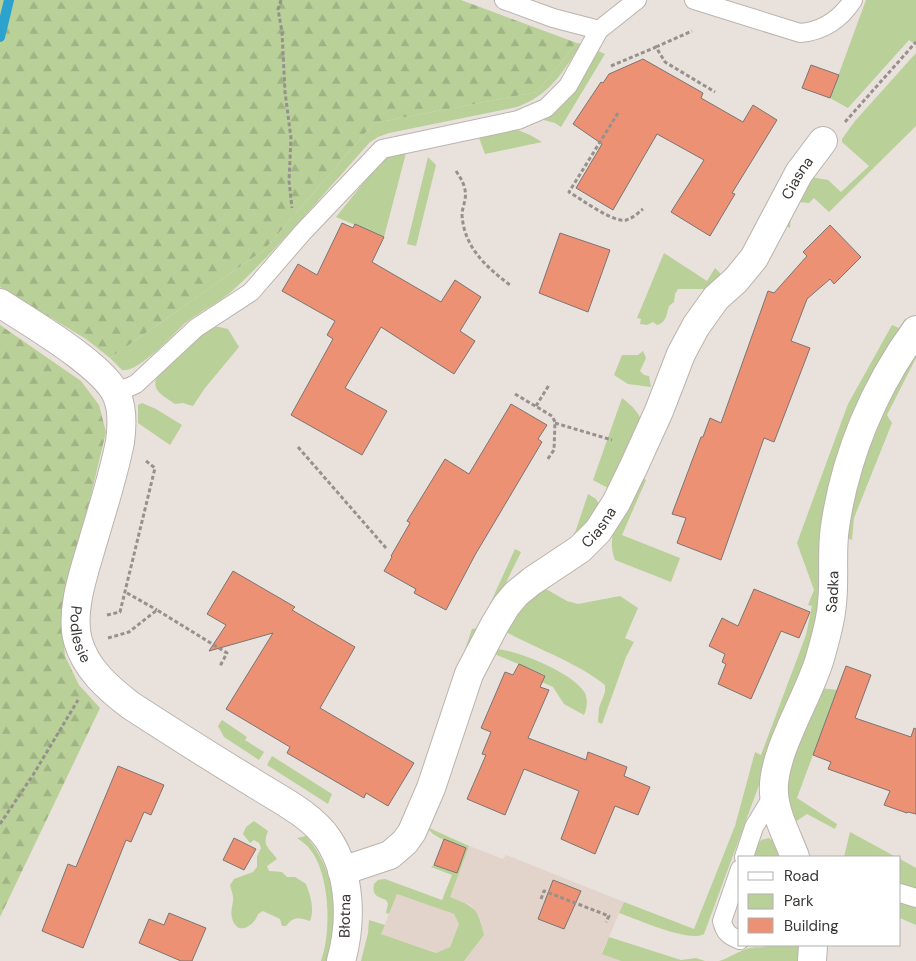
<svg xmlns="http://www.w3.org/2000/svg" width="916" height="961" font-family="'DM Sans',sans-serif">
<defs>
<pattern id="forest-firs" width="22" height="20" patternUnits="userSpaceOnUse" patternTransform="scale(1.25)"><rect width="22" height="20" fill="#b9d098"/><path d="M5 1l3.5 6h-7zM16 11l3.5 6h-7z" fill="#a0b384"/></pattern>
</defs>
<rect width="100%" height="100%" fill="#e9e1dc"/>
<g fill="#e3d4cb">
<polygon points="469,846 503,859 506,855 624,902 602,953 621,961 464,961 484,935 480,918 471,905 449,898"/>
<polygon points="397,894 454,914 459,924 450,947 437,953 381,934"/>
</g>
<g fill="#b9d098">
<polygon points="866,0 916,0 916,45 909,40 848,108 830,98"/>
<path d="M577 43 581 44C563 72 550 95 517 107L389 133 378 137 370 142C325 192 281 246 231 292 217 304 199 312 184 324 172 336 138 373 122 370L110 358 264 250 374 123 537 92Z"/>
<polygon points="596,50 605,54 561,127 555,123 540,119"/>
<polygon points="916,53 916,126 829,212 814,198 809,203 799,202 791,212 790,228 781,223 810,177 828,180 841,192 869,166 842,142 842,139 855,121"/>
<polygon points="513,128 530,135 542,142 485,154 478,135"/>
<polygon points="407,149 384,237 336,217 381,161 391,154"/>
<polygon points="428,157 436,165 416,246 407,244"/>
<path d="M664 253 707 281 715 268 720 273V276L707 289H678L675 294 674 302 669 306C666 315 667 322 657 325L653 322 647 325 640 324 641 319 637 318Z"/>
<path d="M905 319 910 320 901 333 822 605 813 646 769 758 704 934C689 943 637 919 619 913L624 902 694 929 735 826 755 752 761 755 806 635 812 606 808 605 814 590 797 543 848 404 892 325 899 328Z"/>
<path d="M214 326 228 329 239 347 205 388 193 406 183 403 175 404C166 397 152 392 156 379L191 342Z"/>
<polygon points="916,344 916,358 887,415 892,423 854,518 852,540 845,537 866,446"/>
<polygon points="643,351 646,358 640,371 644,375 649,376 651,387 628,384 614,375 622,355 638,355"/>
<path d="M622 398C631 405 638 411 642 422L612 487H606L593 480Z"/>
<polygon points="142,403 156,409 182,425 170,445 138,423 138,405"/>
<path d="M643 478 646 480 622 535 680 558 671 582 615 560C603 530 628 503 643 478Z"/>
<polygon points="588,494 596,499 601,508 587,530 534,564 535,561 537,562 570,540 576,530"/>
<polygon points="515,549 521,552 495,605 425,767 472,629 479,628"/>
<path d="M546 589 567 601 578 604 620 596 638 608 625 638 634 642 626 657 602 724 598 722 599 708 605 692V685C576 662 539 650 506 632L508 616 537 590Z"/>
<path d="M496 649C517 650 574 673 585 693 588 700 587 708 584 715L564 704 553 687 542 682 545 675 492 653Z"/>
<polygon points="820,688 837,690 797,798 837,824 835,829 807,814 792,824 780,793"/>
<polygon points="222,720 247,737 245,740 264,752 259,760 224,737 218,726"/>
<polygon points="272,756 332,794 328,804 267,765"/>
<path d="M254 821 268 831C262 846 268 847 277 859L267 866 269 871 282 872 287 877H295L306 884C310 895 315 909 310 921 298 917 294 916 286 926H282L280 919 263 911 258 914C255 925 239 936 233 921 230 914 232 908 233 901 234 896 231 890 230 885L234 879 253 872 257 867V856L261 848 259 843 254 840 250 843 243 834 246 827Z"/>
<path d="M427 827 469 846 450 897C475 907 478 908 484 935L464 961H361L368 933 369 920 385 925 381 934 436 953 450 947 459 924 454 914 397 894 389 914 386 913 388 904 386 900C377 896 372 896 374 884L378 880 385 879 442 900 452 875 431 867 434 865 457 873 466 848C455 844 431 837 427 827Z"/>
<polygon points="850,832 896,857 844,857"/>
<path d="M306 836C325 858 334 887 335 915 335 930 332 946 330 961H321C332 932 330 872 309 848 306 844 301 841 297 838Z"/>
<polygon points="769,838 774,842 782,857 755,857 756,848 761,840"/>
<polygon points="900,859 916,868 916,890 900,884"/>
<polygon points="900,902 916,907 916,925 900,918"/>
<polygon points="609,937 681,960 696,958 705,961 621,961 602,954"/>
<path d="M770 945H801L803 961H719C730 958 739 950 750 948 758 946 761 949 770 945Z"/>
</g>
<g fill="url(#forest-firs)">
<polygon points="0,0 461,0 577,43 537,92 374,123 264,250 110,358 86,339 0,287"/>
<polygon points="0,325 81,381 99,405 106,432 62,617 65,656 79,685 100,708 0,917"/>
</g>
<g fill="none" stroke-linecap="round" stroke-linejoin="round">
<polyline stroke="#2ca3ce" stroke-width="10" points="0,37 9,0"/>
</g>
<g fill="#ec9173" stroke="#7d7472">
<polygon points="643,59 703,93 701,98 743,122 753,105 777,120 732,193 735,194 710,236 671,212 704,160 657,134 613,210 576,188 602,144 573,124 601,82 603,83 609,74"/>
<polygon points="811,65 839,75 830,98 802,88"/>
<polygon points="342,223 353,228 355,224 384,237 372,262 441,302 455,280 481,297 460,331 475,341 454,374 381,327 345,388 387,411 362,455 291,415 333,339 327,335 335,321 282,291 298,264 317,275"/>
<polygon points="830,225 861,257 834,284 830,279 807,299 791,341 810,348 774,442 764,438 721,560 677,543 686,518 672,514 701,437 703,437 710,418 721,423 768,291 774,293 807,256 803,252"/>
<polygon points="560,233 610,250 588,312 539,293"/>
<polygon points="511,404 547,425 538,439 542,442 475,555 446,610 414,593 416,589 384,571 392,557 391,556 410,523 407,521 445,459 469,474"/>
<polygon points="233,571 295,607 292,610 355,647 320,708 414,763 388,806 366,793 364,798 287,753 290,747 226,709 273,633 209,651 226,625 207,614"/>
<polygon points="754,589 810,612 799,638 781,631 751,699 718,684 726,664 722,662 725,654 709,646 722,618 738,626"/>
<polygon points="519,664 545,676 540,687 549,690 528,738 586,760 588,752 627,767 624,776 650,787 638,815 615,806 595,854 561,839 579,791 524,769 505,815 467,799 486,755 482,754 491,732 481,728 505,672 513,675"/>
<polygon points="846,666 871,675 855,718 911,737 914,728 916,729 916,814 908,812 907,813 884,805 890,791 828,769 831,762 813,755"/>
<polygon points="118,766 164,785 151,815 144,812 131,842 126,840 83,948 42,931 68,864 76,867"/>
<polygon points="234,838 256,849 244,870 223,860"/>
<polygon points="444,839 466,848 457,873 434,865"/>
<polygon points="553,880 581,891 564,929 538,919"/>
<polygon points="169,913 206,928 192,961 181,961 139,943 149,919 164,925"/>
</g>
<g fill="none" stroke-linecap="round" stroke-linejoin="round">
<defs>
<g id="lane">
<polyline points="504,0 553,18 599,30"/>
<path d="M694 0 800 33C823 31 840 20 853 0"/>
<polyline points="117,396 127,388 136,384 196,328 251,292 303,232 382,149 518,120 546,108 568,86 599,30 637,0"/>
<polyline points="744,857 754,827 774,794"/>
<path d="M740 869 722 921C725 933 729 936 740 940"/>
<polyline points="900,893 916,898"/>
</g>
<g id="street">
<path id="s1" d="M0 303C29 322 105 366 117 396 123 410 122 427 120 442 113 478 101 513 91 548 83 575 70 613 78 641 86 669 108 688 130 705 170 731 211 757 252 782 277 798 311 814 328 839 351 874 352 922 341 961"/>
<path id="s2" d="M795 857C788 838 775 814 774 793 771 754 809 697 820 658 825 640 831 621 832 603 835 578 831 552 835 527 845 457 874 387 916 330"/>
<path id="s3" d="M342 871 390 855 405 842 412 832 431 788 469 674 494 626 506 606 516 594 532 581 580 549 598 531 616 503 634 466 659 411 681 354 696 326 716 298 736 280 754 258 799 173 823 141"/>
<polyline points="812,961 813,945"/>
</g>
</defs>
<use href="#lane" stroke="#bbb3ae" stroke-width="20"/>
<use href="#street" stroke="#bbb3ae" stroke-width="30"/>
<g stroke="#97918d" stroke-width="3" stroke-dasharray="4 2.5" stroke-linecap="butt">
<polyline points="281,0 278,9 282,32 285,92 291,138 289,181 292,208"/>
<polyline points="656,47 692,31"/>
<polyline points="611,66 656,47 665,62 715,92"/>
<path d="M618 113 569 192C581 199 613 223 626 220 633 218 638 213 643 209"/>
<polyline points="845,122 916,42"/>
<path d="M456 171C462 180 467 188 465 200 464 205 462 210 462 215 464 247 486 267 510 285"/>
<polyline points="515,394 552,416 555,422 554,450 547,460"/>
<polyline points="536,406 549,385"/>
<polyline points="555,423 612,440"/>
<polyline points="298,447 386,548"/>
<polyline points="127,593 157,610"/>
<polyline points="107,615 120,612 155,468 146,461"/>
<polyline points="108,638 129,632 157,610 227,653 220,666"/>
<polyline points="0,824 33,775 78,700"/>
<polyline points="541,899 544,891 609,916 606,922"/>
</g>
<use href="#lane" stroke="#fff" stroke-width="18"/>
<use href="#street" stroke="#fff" stroke-width="28"/>
</g>
<g text-anchor="middle" stroke-width="4" stroke-linejoin="round" paint-order="stroke">
<g font-size="15" fill="#3a3634" stroke="#fff">
<text dy="5" stroke="none"><textPath href="#s3" startOffset="856">Ciasna</textPath></text>
<text dy="5" stroke="none"><textPath href="#s3" startOffset="451">Ciasna</textPath></text>
<text dy="5" stroke="none"><textPath href="#s2" startOffset="279">Sadka</textPath></text>
<text dy="5" stroke="none"><textPath href="#s1" startOffset="396">Podlesie</textPath></text>
<text transform="translate(345 916) rotate(-89)" y="5">Błotna</text>
</g>
</g>
<rect x="738" y="856" width="162" height="90" fill="#ffffff" stroke="#b0afae"/>
<rect x="748" y="872" width="25" height="8" fill="#ffffff" stroke="#b0afae"/>
<text x="784" y="881" font-size="15" fill="#3a3634">Road</text>
<rect x="748" y="894" width="25" height="15" fill="#b9d098" stroke="#b0afae"/>
<text x="784" y="906" font-size="15" fill="#3a3634">Park</text>
<rect x="748" y="918" width="25" height="15" fill="#ec9173" stroke="#b0afae"/>
<text x="784" y="931" font-size="15" fill="#3a3634">Building</text>
</svg>
